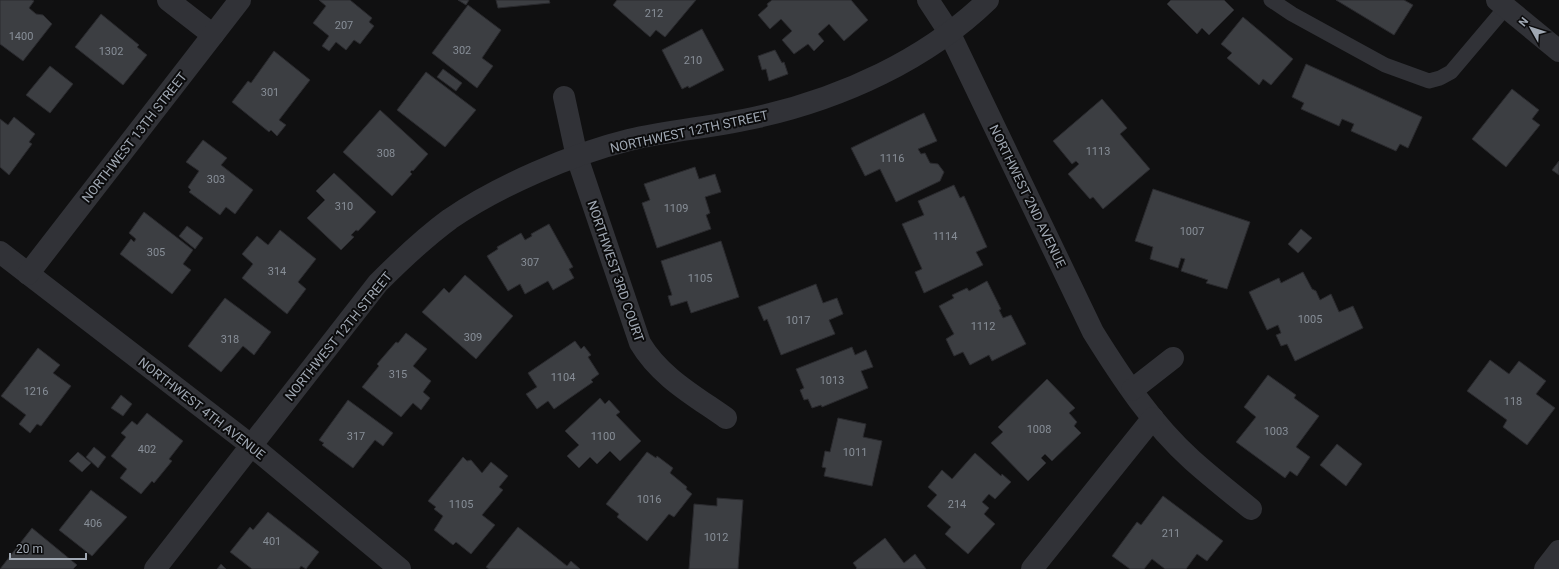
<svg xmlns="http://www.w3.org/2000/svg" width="1559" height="569" font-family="Roboto,sans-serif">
<rect width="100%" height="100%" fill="#101011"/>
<g fill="#3c3e42" stroke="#2a2a2e">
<polygon points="0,0 32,0 34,1 29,8 36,14 43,15 52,24 23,61 0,44"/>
<polygon points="319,0 350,0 372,18 369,22 374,26 360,44 354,40 346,50 336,42 329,51 322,46 329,36 313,23 326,6"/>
<polygon points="458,0 469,0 466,5"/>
<polygon points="496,0 549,0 550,3 498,8"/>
<polygon points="617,0 696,0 665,37 656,30 650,37 613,5"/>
<polygon points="772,0 851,0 868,20 844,41 829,24 818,34 824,41 814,51 808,44 794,54 782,40 792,31 781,19 770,29 758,15 768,6 767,4"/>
<polygon points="1171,0 1224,0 1234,10 1209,35 1202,28 1197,34 1167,4"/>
<polygon points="1336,0 1404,0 1413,5 1394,35"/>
<polygon points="468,5 501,30 482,58 493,66 477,88 432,53"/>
<polygon points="101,14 139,45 137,47 147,55 123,85 75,47"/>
<polygon points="1243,17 1293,59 1271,85 1263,79 1259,85 1227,58 1232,53 1221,44"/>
<polygon points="702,29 724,70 689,88 688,86 682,89 662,50"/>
<polygon points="775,50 782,63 784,62 788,74 769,81 766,69 762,70 758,56"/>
<polygon points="274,51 310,80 279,120 286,125 277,136 271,130 269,132 232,102 248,81 251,83"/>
<polygon points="1306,64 1422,117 1408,148 1400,144 1396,151 1351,131 1354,124 1342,119 1339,126 1301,109 1304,103 1292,97"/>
<polygon points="50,66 73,84 50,113 26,95"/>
<polygon points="443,69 462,83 456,91 437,77"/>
<polygon points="426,72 476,110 445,147 397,110"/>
<polygon points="1512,89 1539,110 1532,119 1540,125 1506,167 1472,139"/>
<polygon points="1102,99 1127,128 1120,134 1150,169 1103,209 1093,197 1090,199 1068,174 1079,164 1076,161 1072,164 1053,141"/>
<polygon points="380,110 428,154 413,171 412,170 410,172 412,174 392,196 343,152"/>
<polygon points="924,113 937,141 918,149 921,154 925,153 930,163 938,164 944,172 940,181 896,202 880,169 865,176 851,148"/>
<polygon points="14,117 35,134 29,142 32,144 9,175 0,167 0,119 8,125"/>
<polygon points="203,140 227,158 221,165 253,190 235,214 226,207 220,215 189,192 191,190 188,187 199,171 186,162"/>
<polygon points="1559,161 1559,175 1552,170"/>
<polygon points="695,167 699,179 715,174 721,192 705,197 710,213 706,215 711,229 657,248 642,203 650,200 644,184"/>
<polygon points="334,173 376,212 358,231 356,230 351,235 354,237 341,250 307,218 325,200 316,191"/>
<polygon points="954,185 960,198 964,196 987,247 976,252 983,265 924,293 915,272 922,269 902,224 924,215 918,201"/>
<polygon points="1153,189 1250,222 1227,289 1206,283 1208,280 1181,271 1185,259 1181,258 1178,268 1150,259 1153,247 1135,241"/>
<polygon points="144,212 193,250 183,264 191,270 172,294 120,254 131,239 134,242 136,239 129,233"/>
<polygon points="549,224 573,267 569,269 574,278 553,290 548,281 525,294 520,284 508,291 487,256 498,249 497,247 521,233 525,240 532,236 531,234"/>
<polygon points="187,226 203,238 195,249 179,236"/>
<polygon points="1301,229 1312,238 1298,253 1288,244"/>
<polygon points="280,230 316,259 298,282 306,289 287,314 242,278 253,264 242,254 257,236 268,245"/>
<polygon points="721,241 739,297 691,313 687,301 671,306 668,296 672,295 661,261"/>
<polygon points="1303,272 1312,289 1316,291 1320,300 1331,294 1339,312 1353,306 1363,328 1295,361 1287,344 1281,346 1276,335 1281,333 1278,325 1267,330 1249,292 1279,278 1281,283"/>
<polygon points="465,275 513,316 476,359 422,312 444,288 449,293"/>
<polygon points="987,281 1001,309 999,310 1003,318 1011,315 1026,344 992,361 989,355 970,365 963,352 954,356 946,339 954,334 939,306 954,298 952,295 967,288 969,291"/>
<polygon points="816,284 823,303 837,298 843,314 829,320 835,334 781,355 767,319 764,321 758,307"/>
<polygon points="225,298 271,332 254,355 243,346 221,372 188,346"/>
<polygon points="406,333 427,349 413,366 431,381 423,392 430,398 421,410 413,403 401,417 362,387 379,366 377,364 396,342 398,343"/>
<polygon points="575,341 581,349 584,346 591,355 588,357 599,374 591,380 593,382 554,409 548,401 537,409 526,394 537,387 528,373"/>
<polygon points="852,347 855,355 866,350 873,367 861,371 868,388 822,407 821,405 812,408 808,399 804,400 800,390 804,388 796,369"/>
<polygon points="38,348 60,365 53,373 71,386 41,426 37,424 30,433 19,424 26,415 1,396"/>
<polygon points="1490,360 1509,374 1519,361 1546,381 1536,394 1555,408 1527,445 1503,427 1507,420 1467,391"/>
<polygon points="1268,375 1296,395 1294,398 1319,416 1296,447 1310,457 1297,476 1290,471 1285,478 1236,442 1256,417 1244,407"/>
<polygon points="1047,379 1075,408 1069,413 1077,422 1074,426 1081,433 1052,461 1045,454 1041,458 1046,463 1028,481 991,443 1003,432 998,427"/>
<polygon points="121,395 132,404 123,416 111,408"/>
<polygon points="600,398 605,404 609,400 620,412 616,415 641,441 620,461 610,451 597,464 590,457 579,468 567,456 579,445 565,431"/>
<polygon points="348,400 393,433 383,446 375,440 353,468 322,445 324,443 319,440"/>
<polygon points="147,413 183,441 169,459 172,461 154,483 152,481 141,494 120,478 127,469 111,456 126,437 121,433 132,421 137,425"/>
<polygon points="838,418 866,424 863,437 882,441 872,486 824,476 826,468 822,467 825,451 830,452"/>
<polygon points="1337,444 1362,464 1346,486 1320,465"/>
<polygon points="94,447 106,457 98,468 86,457"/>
<polygon points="78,452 91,463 82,472 69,461"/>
<polygon points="647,452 656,458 657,456 673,468 670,473 687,487 686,489 692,494 674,517 669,514 647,541 617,517 619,514 606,504"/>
<polygon points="975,453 1001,476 1002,474 1011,482 995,499 989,494 982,502 989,508 984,514 995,524 968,554 945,534 951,527 927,506 937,495 928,487 942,470 952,479"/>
<polygon points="463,457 467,461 471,460 482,473 491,462 508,476 499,487 503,490 482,515 495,525 471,554 456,542 453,545 434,530 443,516 434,509 436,507 428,501"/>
<polygon points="91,490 127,517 92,556 59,530"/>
<polygon points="1163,496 1223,541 1207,561 1197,554 1186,569 1165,569 1152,559 1144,569 1130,569 1112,556 1137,522 1141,525"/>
<polygon points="717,498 743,500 738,569 689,569 694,504 717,506"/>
<polygon points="268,512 319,552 306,569 301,566 299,569 252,569 230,552 250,527 253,530"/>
<polygon points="518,527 567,566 571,561 580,569 489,569 486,567"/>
<polygon points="32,528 77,565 73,569 0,569"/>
<polygon points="885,538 904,563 915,554 926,569 856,569 857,568 853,563"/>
<polygon points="221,564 226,569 217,569"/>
</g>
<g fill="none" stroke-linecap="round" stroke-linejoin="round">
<polyline stroke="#313237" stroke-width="15" points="1271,0 1292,14 1385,65 1429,81 1440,78 1451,72 1506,7"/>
<g stroke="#313237" stroke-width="22">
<polyline points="168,0 213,35"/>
<path d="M928 0 949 32 1093 332C1121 377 1152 424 1192 460 1211 477 1231 493 1251 509"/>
<path d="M564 97 577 157 640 343C660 377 695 396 726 418"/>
<polyline points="0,252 252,446 400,569"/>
<polyline points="28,274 240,0"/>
<polyline points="1132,390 1173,358"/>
<path d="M155 569 378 283C401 260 424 238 450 219 498 186 572 154 629 140 671 130 715 127 758 117 842 98 926 60 988 0"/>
<polyline points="1032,569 1153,418"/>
</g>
<g stroke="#313237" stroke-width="22">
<polyline points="1497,0 1559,51"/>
<polyline points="1545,569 1559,551"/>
</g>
</g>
<g text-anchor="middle" stroke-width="4" stroke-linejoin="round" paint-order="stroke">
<g font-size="11" fill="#878e97">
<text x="654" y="17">212</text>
<text x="344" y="29">207</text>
<text x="21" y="40">1400</text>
<text x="462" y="54">302</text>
<text x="111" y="55">1302</text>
<text x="693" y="64">210</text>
<text x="270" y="96">301</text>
<text x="1098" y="155">1113</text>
<text x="386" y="157">308</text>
<text x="892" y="162">1116</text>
<text x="216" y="183">303</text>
<text x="344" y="210">310</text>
<text x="676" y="212">1109</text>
<text x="1192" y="235">1007</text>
<text x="945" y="240">1114</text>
<text x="156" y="256">305</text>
<text x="530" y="266">307</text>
<text x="277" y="275">314</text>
<text x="700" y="282">1105</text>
<text x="1310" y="323">1005</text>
<text x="798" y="324">1017</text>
<text x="983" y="330">1112</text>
<text x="473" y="341">309</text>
<text x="230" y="343">318</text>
<text x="398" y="378">315</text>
<text x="563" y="381">1104</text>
<text x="832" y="384">1013</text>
<text x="36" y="395">1216</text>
<text x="1513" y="405">118</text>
<text x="1039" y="433">1008</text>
<text x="1276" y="435">1003</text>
<text x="356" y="440">317</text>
<text x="603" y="440">1100</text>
<text x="147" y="453">402</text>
<text x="855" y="456">1011</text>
<text x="649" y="503">1016</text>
<text x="461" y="508">1105</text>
<text x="957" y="508">214</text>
<text x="93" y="527">406</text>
<text x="1171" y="537">211</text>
<text x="716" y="541">1012</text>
<text x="272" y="545">401</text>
</g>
<g font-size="13" fill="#a0a8b3" stroke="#0b0b0c">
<text transform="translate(689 131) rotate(-12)" y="5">NORTHWEST 12TH STREET</text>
<text transform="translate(134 137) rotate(-52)" y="5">NORTHWEST 13TH STREET</text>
<text transform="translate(1028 196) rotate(64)" y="5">NORTHWEST 2ND AVENUE</text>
<text transform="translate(616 271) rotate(71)" y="5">NORTHWEST 3RD COURT</text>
<text transform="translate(338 336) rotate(-51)" y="5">NORTHWEST 12TH STREET</text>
<text transform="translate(202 408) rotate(38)" y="5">NORTHWEST 4TH AVENUE</text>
</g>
</g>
<g transform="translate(1531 28) rotate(309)" stroke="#0b0b0c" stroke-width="3" paint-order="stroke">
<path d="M0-3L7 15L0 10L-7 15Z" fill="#a0a8b3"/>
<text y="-6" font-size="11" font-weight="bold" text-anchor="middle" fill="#a0a8b3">N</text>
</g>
<path d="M10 553v6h76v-6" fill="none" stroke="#a0a8b3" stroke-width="2"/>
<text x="16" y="553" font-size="12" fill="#a0a8b3" stroke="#0b0b0c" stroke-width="3" paint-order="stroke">20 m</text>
</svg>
